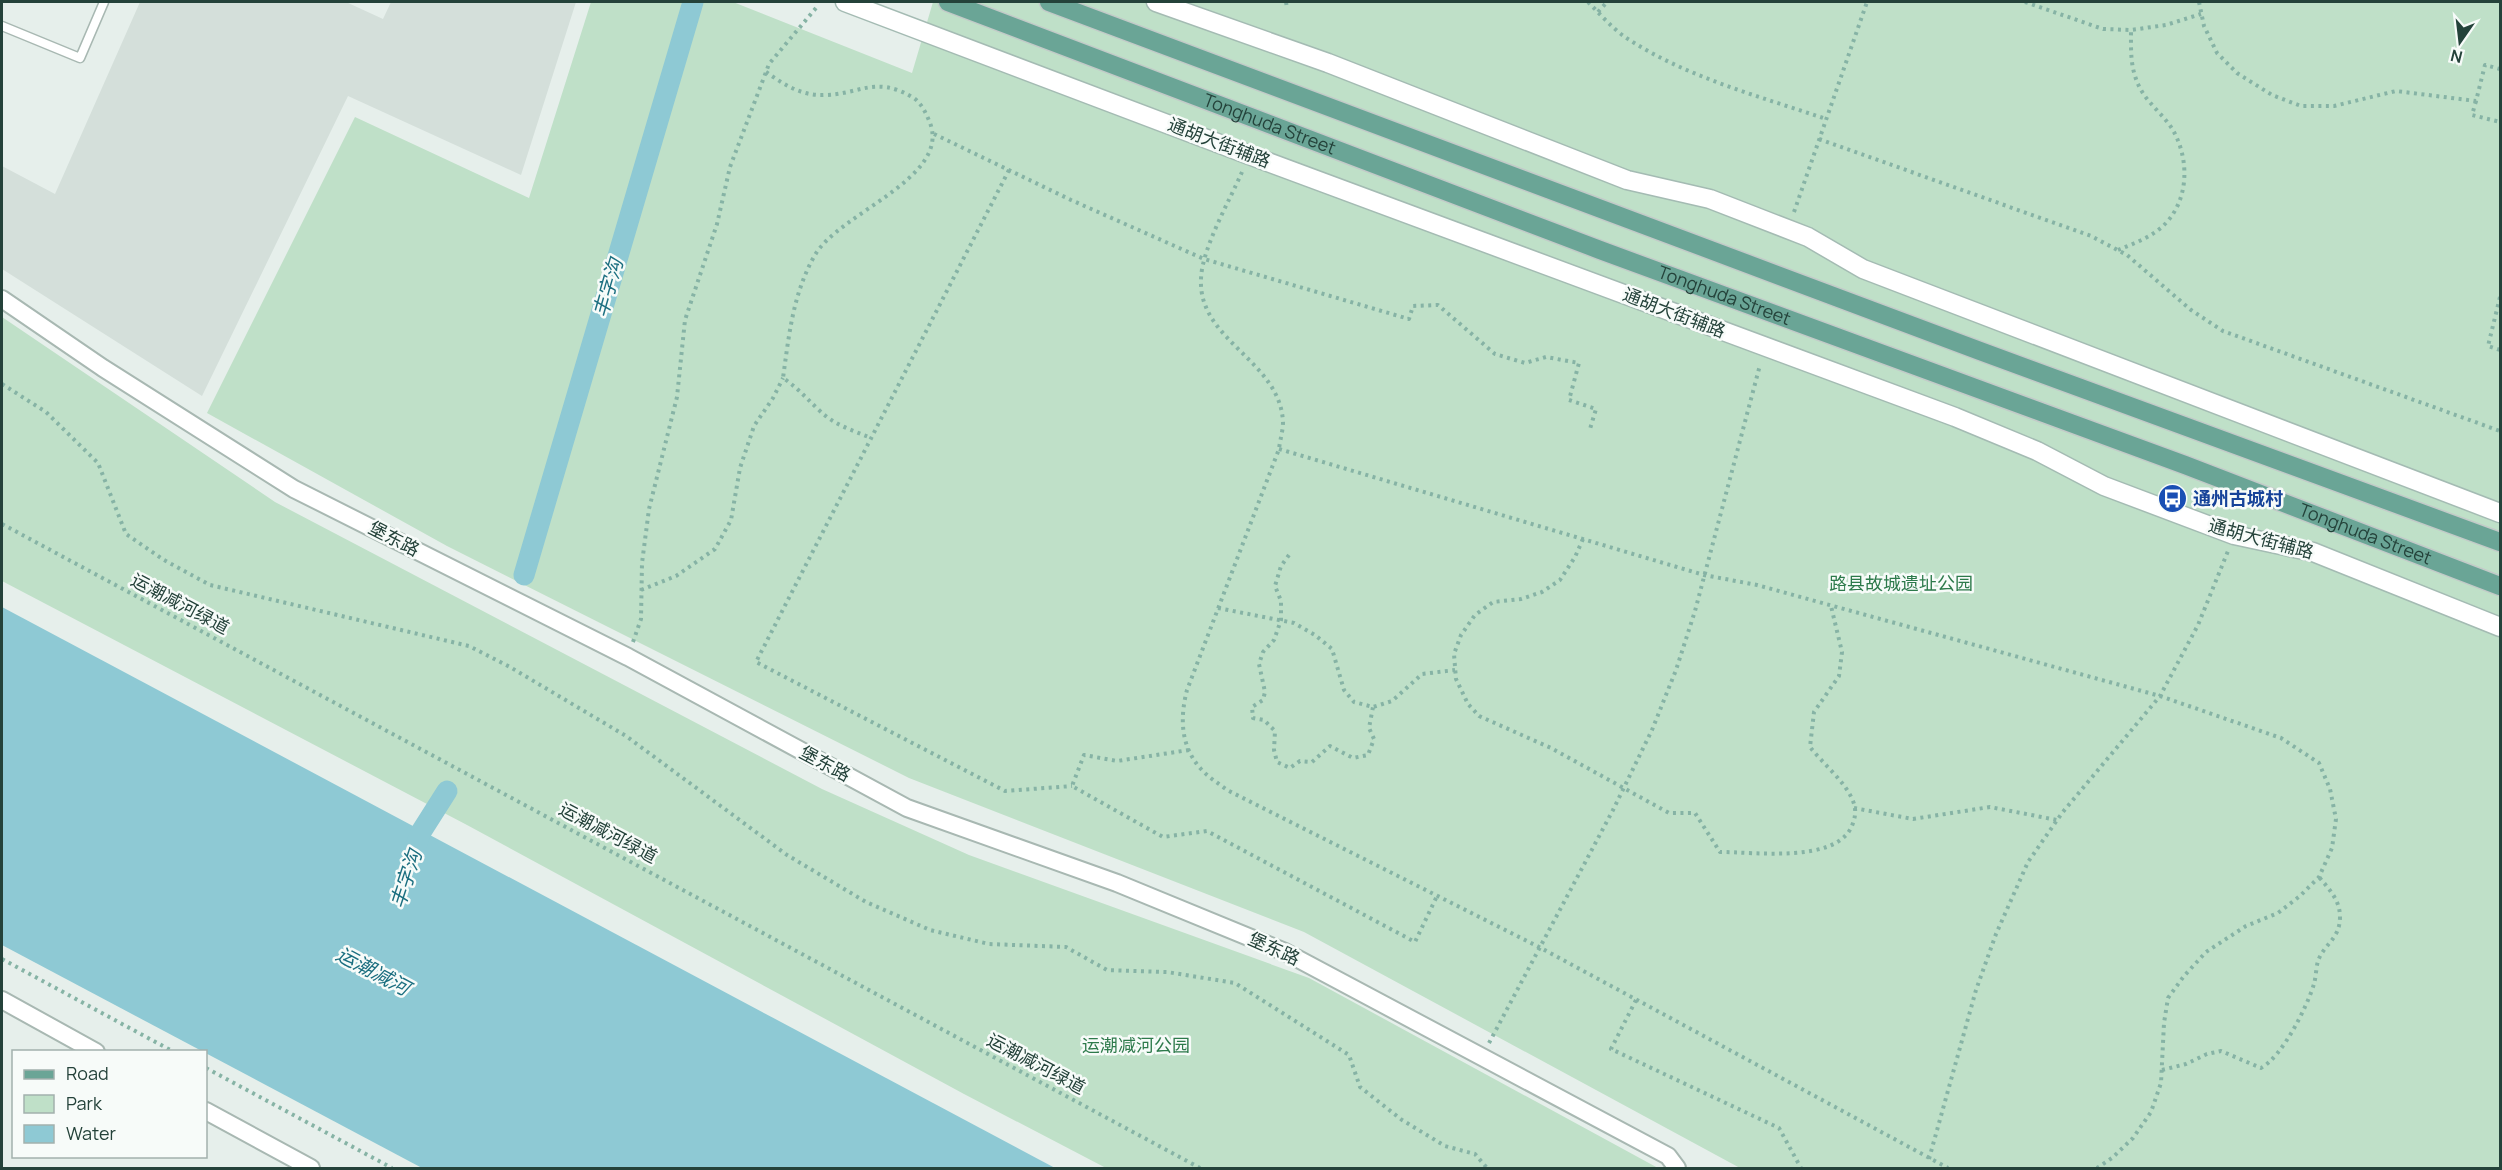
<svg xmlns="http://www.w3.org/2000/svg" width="2502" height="1170" font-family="Manrope,'Noto Sans SC',sans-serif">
<rect width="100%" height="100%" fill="#e6efeb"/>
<polygon fill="#d4dfda" points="140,2 346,2 383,19 391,2 576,2 521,175 348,96 202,396 2,269 2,166 55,194"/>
<g fill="#bfe0c8">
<polygon points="591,2 733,2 912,73 933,2 2500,2 2500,1168 1740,1168 1304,932 909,778 447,546 207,413 355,117 529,198"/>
<polygon points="2,317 275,502 822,789 969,855 1309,978 1658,1168 1106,1168 964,1094 467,825 2,581"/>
</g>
<polygon fill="#8ec9d4" points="2,607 1055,1168 422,1168 2,945"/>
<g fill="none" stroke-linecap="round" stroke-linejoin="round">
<g stroke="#8ec9d4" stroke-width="21">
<polyline points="524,575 693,2"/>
<polyline points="412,857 421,832 447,791"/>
</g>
<defs>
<polyline id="lane" points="2,26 80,58 104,2"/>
<g id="street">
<polyline points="2,299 103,368 294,489 628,657 907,808 1117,883 1285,952 1668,1156 1677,1168"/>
<polyline points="2,1000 96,1052"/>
<polyline points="206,1111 311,1168"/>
</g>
<g id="secondary">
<polyline points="845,2 1249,155 1955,417 2037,451 2104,486 2234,535 2313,552 2500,627"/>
<polyline points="1156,2 1328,63 1627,180 1710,199 1808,237 1863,269 2500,513"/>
</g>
<g id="primary">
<path id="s1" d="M948 2 1600 250 2185 465 2500 586"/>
<polyline points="1049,2 1980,351 2500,542"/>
</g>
</defs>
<use href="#lane" stroke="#a8b8b2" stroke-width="11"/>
<use href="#street" stroke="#a8b8b2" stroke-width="20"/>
<use href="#secondary" stroke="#a4bbb3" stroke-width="21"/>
<use href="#primary" stroke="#c2cac8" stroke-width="21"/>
<g stroke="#86b3a5" stroke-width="4" stroke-dasharray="3 4.5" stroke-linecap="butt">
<polyline points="1286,2 1287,8"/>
<path d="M1588 2C1599 13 1612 28 1625 37 1685 77 1759 96 1826 119"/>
<polyline points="2025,2 2103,29 2131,30 2166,25 2201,14"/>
<polyline points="2199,2 2204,26 2217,53 2237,73 2272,95 2301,106 2334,106 2396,91 2476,101 2485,65 2500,69"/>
<polyline points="1598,12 1607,2"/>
<path d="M766 72C783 84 801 96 824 95 858 95 875 75 912 97 921 102 926 113 930 123 951 178 839 213 815 255 793 293 789 335 783 378 798 388 808 400 821 412 835 425 854 431 871 438"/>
<polyline points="2476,101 2472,115 2500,122"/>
<polyline points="934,134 1071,200 1204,259 1409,319 1413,306 1438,305 1495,354 1525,363 1546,357 1579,363 1569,400 1596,409 1590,429"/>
<polyline points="1819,139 2091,236 2127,255 2191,310 2223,331 2500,431"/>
<polyline points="1009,170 756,662 1005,791 1072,786"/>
<path d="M1242 172C1229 202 1202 248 1201 279 1198 341 1280 360 1283 422 1283 431 1280 440 1279 449L1187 690C1180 717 1180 746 1201 769 1208 777 1218 783 1227 790L1539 947 1948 1168"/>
<polyline points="1794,212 1867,2"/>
<path d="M2118 250C2135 243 2154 236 2166 223 2189 198 2189 160 2174 132 2165 115 2146 103 2138 84 2130 66 2131 49 2131 30"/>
<polyline points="2500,297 2488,346 2500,350"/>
<polyline points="2,384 46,412 98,463 126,534 164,560 210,585 469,646 510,667 626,736 787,855 866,902 930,930 989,944 1066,947 1107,970 1167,972 1235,983 1349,1055 1360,1087 1402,1120 1445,1146 1475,1154 1487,1168"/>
<polyline points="1279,449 1704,575 1757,585 2160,696 2281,738 2319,763 2330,789 2336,819 2332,848 2319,877 2300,896 2278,913 2246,926 2206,952 2184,976 2168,998 2164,1023 2161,1083 2151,1112 2133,1138 2112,1158 2097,1168"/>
<polyline points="2,524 1200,1168"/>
<path d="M1583 539 1575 557 1560 580 1542 592 1521 599 1493 602 1475 615 1461 635 1454 654 1456 679 1468 704 1479 716 1551 748 1669 813H1695L1720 852C1755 852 1833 863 1851 828 1855 819 1857 811 1853 801 1845 781 1823 764 1810 747L1814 712 1839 676 1842 652 1831 606"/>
<polyline points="1289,555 1281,566 1275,586 1281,601 1281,620 1274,640 1263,652 1259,664 1265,692 1263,700 1252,707 1253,718 1264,720 1275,731 1274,750 1277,762 1290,768 1300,761 1312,762 1330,746 1353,758 1368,755 1374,739 1369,728 1373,707"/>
<polyline points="641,590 676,576 715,549 731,520 740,468 754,426 773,398 783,378"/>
<polyline points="1218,608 1294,623 1315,635 1332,649 1344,690 1354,702 1373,707 1392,701 1422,674 1455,670"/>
<polyline points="633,642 641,619 642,563 649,509 677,397 685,320 717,224 730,167 769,64 816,8"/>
<polyline points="1189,750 1117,761 1084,755 1072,786 1163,837 1207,831 1415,942 1437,896"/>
<polyline points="1854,808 1913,819 1990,807 2057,820"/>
<polyline points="2,959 174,1052"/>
<polyline points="1636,1000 1611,1049 1779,1128 1801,1168"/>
<polyline points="1489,1043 1613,810 1652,730 1676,670 1695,611 1760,365"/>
<polyline points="206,1068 392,1168"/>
<path d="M2162 1070 2186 1064 2207 1054 2221 1051 2261 1068C2282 1057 2307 1007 2314 984 2316 977 2316 968 2318 961 2324 944 2340 939 2340 917 2340 900 2329 889 2319 877"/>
<polyline points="1929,1159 1976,990 1996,934 2028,862 2062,813 2160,696 2198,625 2228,551"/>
</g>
<use href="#lane" stroke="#fff" stroke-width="8"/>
<use href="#street" stroke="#fff" stroke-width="16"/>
<use href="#secondary" stroke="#fff" stroke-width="18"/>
<use href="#primary" stroke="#6aa596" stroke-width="18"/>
</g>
<defs>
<symbol id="bus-disc" viewBox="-11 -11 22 22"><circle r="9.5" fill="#1a4fb4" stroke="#f7fbf9"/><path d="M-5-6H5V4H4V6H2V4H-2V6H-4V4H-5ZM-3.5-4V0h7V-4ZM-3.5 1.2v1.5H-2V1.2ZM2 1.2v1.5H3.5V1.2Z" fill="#fff"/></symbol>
</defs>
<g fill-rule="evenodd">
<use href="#bus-disc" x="2156" y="482" width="33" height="33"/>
</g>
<g text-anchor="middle" stroke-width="5" stroke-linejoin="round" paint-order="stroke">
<g font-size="18" fill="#24423a" stroke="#f7fbf9">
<text dy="6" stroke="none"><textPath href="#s1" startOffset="344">Tonghuda Street</textPath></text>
<text transform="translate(1219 143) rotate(21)" y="6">通胡大街辅路</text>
<text dy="6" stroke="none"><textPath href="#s1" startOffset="830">Tonghuda Street</textPath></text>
<text transform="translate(1674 313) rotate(21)" y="6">通胡大街辅路</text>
<text dy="6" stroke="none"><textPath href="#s1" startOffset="1514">Tonghuda Street</textPath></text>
<text transform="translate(394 539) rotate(27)" y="6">堡东路</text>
<text transform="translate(2261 539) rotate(15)" y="6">通胡大街辅路</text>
<text transform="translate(180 604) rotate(28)" y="6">运潮减河绿道</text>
<text transform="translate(825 764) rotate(28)" y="6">堡东路</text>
<text transform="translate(608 833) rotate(28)" y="6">运潮减河绿道</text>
<text transform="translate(1274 949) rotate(24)" y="6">堡东路</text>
<text transform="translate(1036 1064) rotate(28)" y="6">运潮减河绿道</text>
</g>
<g font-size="18" font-weight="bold" fill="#164399" stroke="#f7fbf9" text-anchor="start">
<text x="2193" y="505">通州古城村</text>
</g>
<g font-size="18" fill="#2d7a4b" stroke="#f7fbf9">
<text x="1901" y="590">路县故城遗址公园</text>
<text x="1136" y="1052">运潮减河公园</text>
</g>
<g font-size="20" font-style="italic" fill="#1c6f80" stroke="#f7fbf9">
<text transform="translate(608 288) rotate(-74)" y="7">丰字沟</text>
<text transform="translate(406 879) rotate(-72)" y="7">丰字沟</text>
<text transform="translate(373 971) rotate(28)" y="7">运潮减河</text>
</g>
</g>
<rect width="2502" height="1170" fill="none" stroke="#24423a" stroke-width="6"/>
<rect x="12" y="1050" width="195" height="108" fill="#f7fbf9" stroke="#a3b1ad" stroke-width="1.5"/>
<rect x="24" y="1070" width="30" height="9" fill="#6aa596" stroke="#a3b1ad" stroke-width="1.5"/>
<text x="66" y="1080" font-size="18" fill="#24423a">Road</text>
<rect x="24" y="1095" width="30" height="18" fill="#bfe0c8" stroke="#a3b1ad" stroke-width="1.5"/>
<text x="66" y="1110" font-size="18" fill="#24423a">Park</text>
<rect x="24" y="1125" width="30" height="18" fill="#8ec9d4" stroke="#a3b1ad" stroke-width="1.5"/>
<text x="66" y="1140" font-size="18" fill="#24423a">Water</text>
<g transform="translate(2460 42) rotate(194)" stroke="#f7fbf9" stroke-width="4.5" paint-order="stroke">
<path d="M0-4.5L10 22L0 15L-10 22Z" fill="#24423a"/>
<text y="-9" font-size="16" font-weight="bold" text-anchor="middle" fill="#24423a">N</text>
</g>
</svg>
